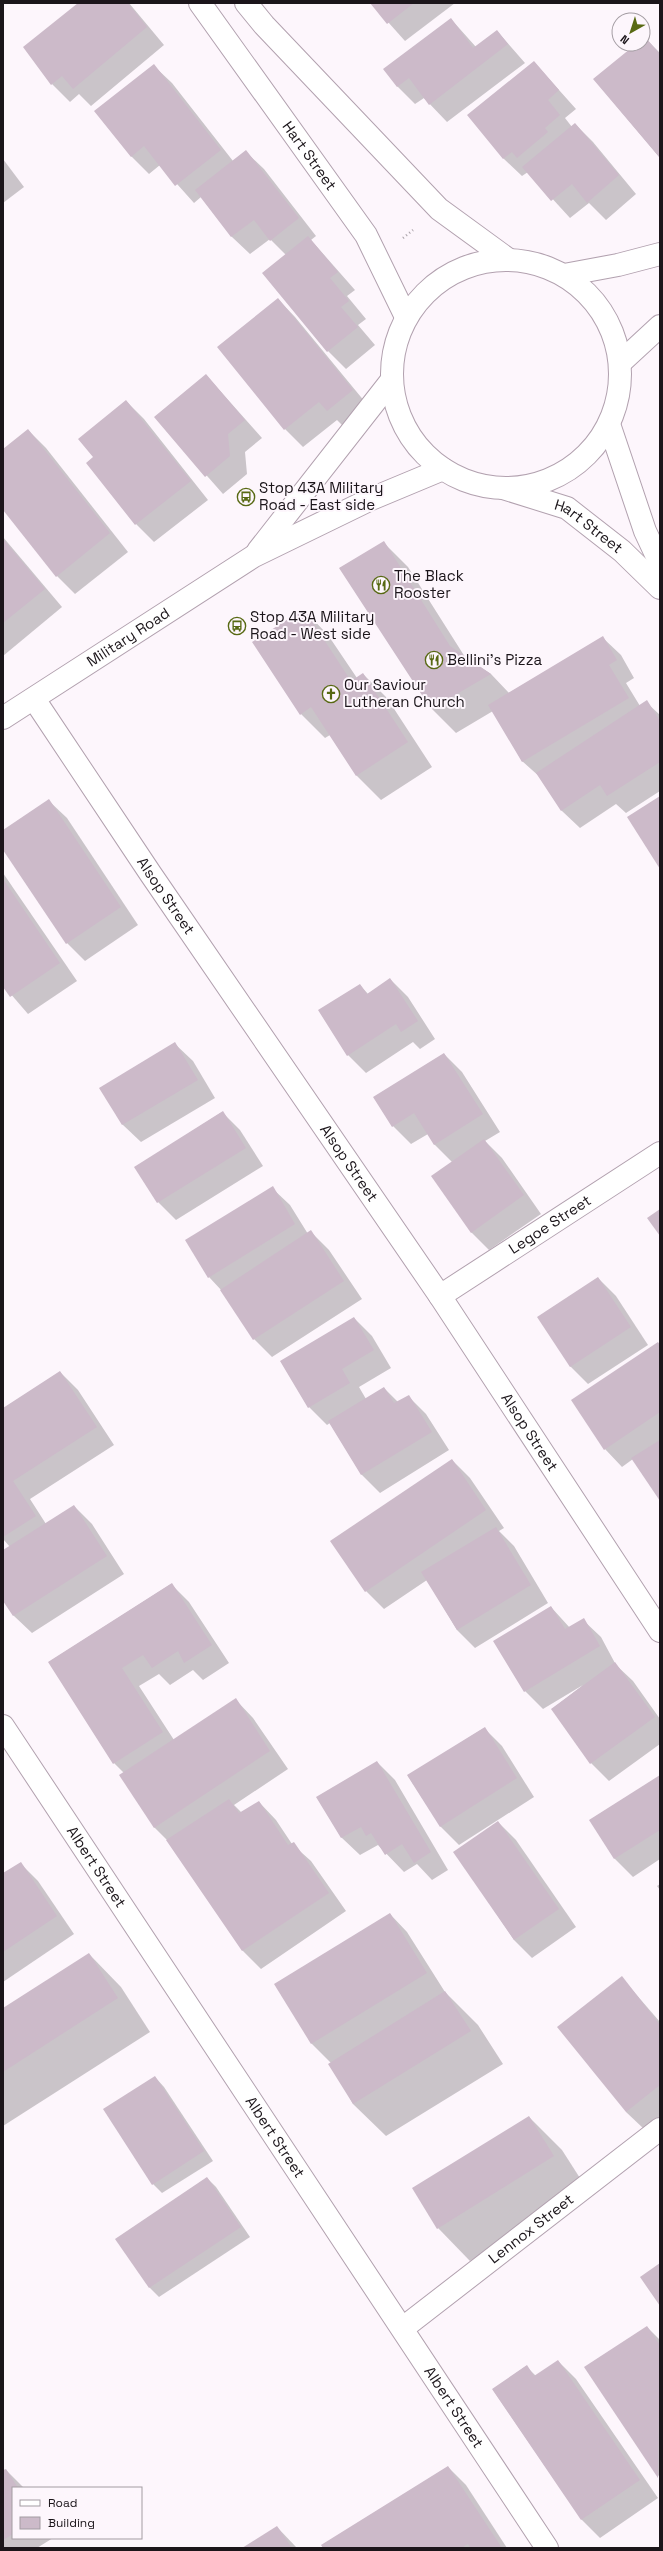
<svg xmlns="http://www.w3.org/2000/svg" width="663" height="2551" font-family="'Space Grotesk',sans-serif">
<rect width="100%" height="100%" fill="#fdf6fc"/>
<g fill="#0003">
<polygon points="79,3 129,3 164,45 91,106 79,94 70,102 52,84"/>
<polygon points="371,3 455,3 405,41"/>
<polygon points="451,19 476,47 497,31 525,63 447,122 424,98 415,104 397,86"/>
<polygon points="645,38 660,53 660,158 594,79 638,44 643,44"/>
<polygon points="534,62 576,109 565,118 572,127 575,124 593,142 636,194 606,220 589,203 570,218 528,172 522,176 504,159 469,116"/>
<polygon points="154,66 172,83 233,161 246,152 264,169 316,236 311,240 355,290 347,296 366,319 358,325 375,345 346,369 328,351 286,255 270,239 250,254 232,237 201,197 194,203 160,165 149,174 131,156"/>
<polygon points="3,159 24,187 3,203"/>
<polygon points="278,299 295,317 370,408 345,428 337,420 303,447 285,429 219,347"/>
<polygon points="206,375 262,438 245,452 247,474 223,494 155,417"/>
<polygon points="126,401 144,419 208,500 154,542 136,524 87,463 94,457"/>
<polygon points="28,430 46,448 128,552 75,594 57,576 3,508 3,450"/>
<polygon points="3,537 62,607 3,656"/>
<polygon points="384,543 408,567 465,657 491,674 509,693 603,638 621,655 634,678 626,683 640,706 646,702 660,715 660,791 626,813 616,804 580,828 562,811 541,778 522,761 493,711 456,733 432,709 340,568"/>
<polygon points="304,610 328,635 357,678 363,674 387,698 432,767 381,800 357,776 330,735 325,738 301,714"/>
<polygon points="49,801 67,818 138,925 85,961 67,943 3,848 3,831"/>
<polygon points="3,873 77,981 28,1014 3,985"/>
<polygon points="390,979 408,997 435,1039 420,1049 413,1042 366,1073 348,1055 320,1011 360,985 368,994"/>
<polygon points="175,1044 193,1061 215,1098 141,1142 123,1125 101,1088"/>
<polygon points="444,1054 462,1072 500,1132 485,1141 502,1158 541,1214 489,1250 471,1232 452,1162 434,1144 428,1134 411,1144 393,1126 375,1097"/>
<polygon points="222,1112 240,1130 263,1166 176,1220 158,1202 136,1167"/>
<polygon points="272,1188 290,1205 308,1234 311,1232 329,1250 362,1299 272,1357 254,1339 222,1291 209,1277"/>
<polygon points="598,1278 616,1296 648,1345 588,1384 570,1366"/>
<polygon points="354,1318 372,1336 391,1368 359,1387 366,1399 384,1388 398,1402 408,1396 426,1414 449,1450 380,1493 362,1475 330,1423 327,1425 309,1407"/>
<polygon points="660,1345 660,1499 633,1459 622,1467 605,1449"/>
<polygon points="60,1372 78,1390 114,1445 30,1499 46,1524 74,1506 92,1524 124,1574 32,1633 14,1616 3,1599 3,1551 10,1547 3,1539 3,1409"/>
<polygon points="452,1460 470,1478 504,1528 499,1531 514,1546 548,1603 475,1648 457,1630 427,1580 384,1609 366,1591"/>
<polygon points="171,1584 189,1602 229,1663 203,1680 193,1670 170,1685 159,1674 139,1686 174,1740 236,1700 253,1718 288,1769 234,1805 242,1813 259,1802 276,1820 292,1844 311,1861 346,1911 261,1969 243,1951 169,1842 154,1827 124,1773 114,1763 49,1662"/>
<polygon points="551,1607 570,1628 583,1620 601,1637 616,1665 633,1681 660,1719 660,1744 609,1781 591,1763 552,1709 583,1685 543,1709 525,1691"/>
<polygon points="484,1728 502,1746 534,1797 459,1845 441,1827 408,1776"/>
<polygon points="377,1762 395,1780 448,1870 432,1880 417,1864 404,1872 378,1845 360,1855 342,1838 318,1797"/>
<polygon points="660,1776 660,1859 633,1877 615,1859 590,1820"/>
<polygon points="498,1822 516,1840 576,1927 532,1958 514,1940 455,1852"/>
<polygon points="20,1863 38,1881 74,1934 3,1982 3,1875"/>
<polygon points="660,1884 660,1890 657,1886"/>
<polygon points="390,1914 407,1932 445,1992 478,2025 503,2064 386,2136 353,2104 331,2063 312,2044 276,1984"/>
<polygon points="89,1954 121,1987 150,2032 3,2126 3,2010"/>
<polygon points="622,1978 660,2022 660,2117 644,2129 626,2112"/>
<polygon points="155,2077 164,2087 213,2161 162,2193 153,2184"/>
<polygon points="529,2117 562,2150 587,2189 470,2261 438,2228"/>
<polygon points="207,2178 216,2187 250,2237 159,2297 150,2288 117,2239"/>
<polygon points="647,2327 660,2340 660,2478 586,2367"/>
<polygon points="558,2361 576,2379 658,2498 600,2538 582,2520 493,2390 526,2366 536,2376"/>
<polygon points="448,2467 466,2485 507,2548 325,2548"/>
<polygon points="6,2470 24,2488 13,2488 13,2538 53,2538 37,2548 3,2548 3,2471"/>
<polygon points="277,2527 297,2548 244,2548"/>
</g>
<g fill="#ccbac9">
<polygon points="78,3 128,3 147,27 73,89 62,76 51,85 23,47"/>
<polygon points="370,3 414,3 387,24"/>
<polygon points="451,18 473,48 497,30 508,44 429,105 409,78 397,87 383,69"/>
<polygon points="645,37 660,54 660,158 593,79 636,44 643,44"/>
<polygon points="534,61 559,90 548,100 560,115 545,128 548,132 517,158 512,152 503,159 467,115"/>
<polygon points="154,64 221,150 175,186 144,146 131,157 94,111"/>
<polygon points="575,123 619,175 587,203 572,184 551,201 522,167"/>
<polygon points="246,150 299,218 270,241 254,220 231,237 195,190"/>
<polygon points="308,236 338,272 330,278 349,301 341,307 358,327 327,352 262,273"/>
<polygon points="278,298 353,390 327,411 319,402 284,430 217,347"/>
<polygon points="206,374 245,420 228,434 230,456 205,477 154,417"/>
<polygon points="126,400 191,481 135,525 86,463 93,457 78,439"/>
<polygon points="28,429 110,533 56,577 3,510 3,449"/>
<polygon points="3,539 45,589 3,623"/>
<polygon points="384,541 450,646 491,674 431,709 339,568"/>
<polygon points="304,609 351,681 363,673 408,742 356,776 311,707 300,715 252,642"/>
<polygon points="603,636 617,660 609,665 629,698 522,762 488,705"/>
<polygon points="647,700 660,721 660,762 607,796 600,785 561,811 536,773"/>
<polygon points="660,796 660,869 627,817"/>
<polygon points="49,799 121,907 66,944 3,850 3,830"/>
<polygon points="3,879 60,963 10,997 3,987"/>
<polygon points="390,978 418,1021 401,1032 396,1024 347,1056 318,1010 360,984 367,994"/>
<polygon points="175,1042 198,1080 122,1125 99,1088"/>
<polygon points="444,1053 483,1114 434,1145 414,1113 392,1127 373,1097"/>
<polygon points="223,1111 246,1148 157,1203 134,1167"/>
<polygon points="484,1139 524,1195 471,1233 431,1176"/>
<polygon points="273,1186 295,1224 208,1278 185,1240"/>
<polygon points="660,1209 660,1236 647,1218"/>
<polygon points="311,1230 344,1281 253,1340 220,1290"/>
<polygon points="598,1277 631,1327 570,1367 537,1317"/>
<polygon points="354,1317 374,1350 342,1369 350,1383 308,1408 280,1361"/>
<polygon points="658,1342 660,1345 660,1412 604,1450 571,1400"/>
<polygon points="60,1371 97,1427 13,1481 36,1516 3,1537 3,1408"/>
<polygon points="384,1387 394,1403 409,1395 432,1432 361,1475 328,1421"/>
<polygon points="660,1440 660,1501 631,1458"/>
<polygon points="452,1459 486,1510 365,1592 330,1541"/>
<polygon points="74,1505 107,1556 13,1616 3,1601 3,1550"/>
<polygon points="496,1527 531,1585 457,1630 421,1572"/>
<polygon points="172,1583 212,1645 184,1663 178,1651 152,1668 143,1655 122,1668 163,1732 113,1764 48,1662"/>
<polygon points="551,1606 565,1629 584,1618 600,1646 524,1692 493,1641"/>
<polygon points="615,1662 655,1717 590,1764 551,1709"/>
<polygon points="236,1698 270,1751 154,1828 119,1775"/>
<polygon points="485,1727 517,1778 440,1827 407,1775"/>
<polygon points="377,1761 431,1852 414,1863 402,1844 385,1855 371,1833 366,1836 361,1827 341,1838 316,1797"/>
<polygon points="660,1775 660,1830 614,1859 589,1820"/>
<polygon points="229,1799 239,1813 259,1801 288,1845 294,1842 329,1893 242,1951 166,1840"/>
<polygon points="498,1821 559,1909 514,1940 453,1852"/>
<polygon points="21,1862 57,1916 3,1952 3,1873"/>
<polygon points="390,1913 427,1973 311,2044 274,1984"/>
<polygon points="89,1953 118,1998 3,2072 3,2008"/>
<polygon points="622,1976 660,2025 660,2085 626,2112 557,2027"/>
<polygon points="445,1991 471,2031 353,2104 328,2064"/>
<polygon points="155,2076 204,2151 152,2185 103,2109"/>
<polygon points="529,2116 554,2156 437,2229 412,2188"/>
<polygon points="207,2177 241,2227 149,2288 115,2239"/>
<polygon points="660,2263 660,2306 640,2277"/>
<polygon points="647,2326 660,2345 658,2478 584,2367"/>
<polygon points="558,2360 640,2480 581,2520 492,2389 527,2365 534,2376"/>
<polygon points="448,2466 502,2548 470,2548 468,2544 464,2546 465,2548 323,2548 321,2545"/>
<polygon points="6,2469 18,2488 13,2488 13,2534 3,2540 3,2470"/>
<polygon points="277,2526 292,2548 242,2548"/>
</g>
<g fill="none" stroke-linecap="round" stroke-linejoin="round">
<defs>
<g id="minor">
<path id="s1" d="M34 699 150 873 440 1296 660 1631"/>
<path id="s2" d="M440 1296 660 1153"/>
<path id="s3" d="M3 1726 547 2548"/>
<path id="s4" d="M403 2328 660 2129"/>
</g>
<g id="tertiary">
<polyline points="609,424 645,531 660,563"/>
<path id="s5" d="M503 488 567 508 622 551 660 588"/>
</g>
<g id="secondary">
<path id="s6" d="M200 3 366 235 406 317"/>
<polyline points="246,3 264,25 439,209 509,260"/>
<circle cx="506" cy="374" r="114"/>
<polyline points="564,275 618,265 660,254"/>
<polyline points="620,363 660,326"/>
<polyline points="258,551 391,381"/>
<path id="s7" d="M3 718 254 556 371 499 443 469"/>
</g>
</defs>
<use href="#minor" stroke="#b2a1af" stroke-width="24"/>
<use href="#tertiary" stroke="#b2a1af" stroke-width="24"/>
<use href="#secondary" stroke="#b2a1af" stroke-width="24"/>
<polyline stroke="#a9a2a8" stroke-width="2.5" stroke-dasharray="1 3" stroke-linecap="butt" points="403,238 413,230"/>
<use href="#minor" stroke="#fff" stroke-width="22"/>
<use href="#tertiary" stroke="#fff" stroke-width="22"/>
<use href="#secondary" stroke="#fff" stroke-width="22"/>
</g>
<defs>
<symbol id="bus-ring" viewBox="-11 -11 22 22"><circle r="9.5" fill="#fdf6fc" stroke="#586913" stroke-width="1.5"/><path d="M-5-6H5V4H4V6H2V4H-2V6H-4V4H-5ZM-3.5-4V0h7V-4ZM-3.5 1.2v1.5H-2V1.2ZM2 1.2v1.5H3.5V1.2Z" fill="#586913"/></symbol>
<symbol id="restaurant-ring" viewBox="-11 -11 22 22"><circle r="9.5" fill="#fdf6fc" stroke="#586913" stroke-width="1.5"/><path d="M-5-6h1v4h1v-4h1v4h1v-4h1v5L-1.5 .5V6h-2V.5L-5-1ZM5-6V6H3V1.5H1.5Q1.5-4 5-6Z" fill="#586913"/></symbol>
<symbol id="church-ring" viewBox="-11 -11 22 22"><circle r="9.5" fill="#fdf6fc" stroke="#586913" stroke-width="1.5"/><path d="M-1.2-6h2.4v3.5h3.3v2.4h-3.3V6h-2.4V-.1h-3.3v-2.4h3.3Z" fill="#586913"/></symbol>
</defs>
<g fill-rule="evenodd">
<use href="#bus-ring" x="236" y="487" width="20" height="20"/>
<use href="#restaurant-ring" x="371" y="575" width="20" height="20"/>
<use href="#bus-ring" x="227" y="616" width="20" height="20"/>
<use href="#restaurant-ring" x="424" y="650" width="20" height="20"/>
<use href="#church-ring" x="321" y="684" width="20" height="20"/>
</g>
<g text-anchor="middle" stroke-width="4" stroke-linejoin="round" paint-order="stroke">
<g font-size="15" fill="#1b151a" stroke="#fdf6fc">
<text dy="5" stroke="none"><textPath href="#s6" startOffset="188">Hart Street</textPath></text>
<text dy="5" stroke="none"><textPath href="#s5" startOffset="95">Hart Street</textPath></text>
<text dy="5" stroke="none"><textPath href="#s7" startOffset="149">Military Road</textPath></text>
<text dy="5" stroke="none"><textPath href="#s1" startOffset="237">Alsop Street</textPath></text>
<text dy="5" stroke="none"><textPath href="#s1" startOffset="561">Alsop Street</textPath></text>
<text dy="5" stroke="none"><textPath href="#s2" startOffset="131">Legoe Street</textPath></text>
<text dy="5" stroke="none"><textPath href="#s1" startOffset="885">Alsop Street</textPath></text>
<text dy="5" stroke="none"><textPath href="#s3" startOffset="169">Albert Street</textPath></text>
<text dy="5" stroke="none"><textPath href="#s3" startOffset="493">Albert Street</textPath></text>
<text dy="5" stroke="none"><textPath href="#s4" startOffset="162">Lennox Street</textPath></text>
<text dy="5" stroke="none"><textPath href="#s3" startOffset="817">Albert Street</textPath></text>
</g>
<g font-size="15" fill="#1b151a" stroke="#fdf6fc" text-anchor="start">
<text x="259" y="493">Stop 43A Military<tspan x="259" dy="17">Road - East side</tspan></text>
<text x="394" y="581">The Black<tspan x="394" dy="17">Rooster</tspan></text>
<text x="250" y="622">Stop 43A Military<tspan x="250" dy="17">Road - West side</tspan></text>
<text x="447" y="665">Bellini's Pizza</text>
<text x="344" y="690">Our Saviour<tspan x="344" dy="17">Lutheran Church</tspan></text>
</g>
</g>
<rect width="663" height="2551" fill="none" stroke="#1b151a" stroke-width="8"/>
<rect x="12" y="2487" width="130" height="52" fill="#fdf6fc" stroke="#a39ca2"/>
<rect x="20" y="2500" width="20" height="6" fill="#ffffff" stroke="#a39ca2"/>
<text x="48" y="2507" font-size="12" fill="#1b151a">Road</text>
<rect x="20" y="2517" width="20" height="12" fill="#ccbac9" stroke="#a39ca2"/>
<text x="48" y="2527" font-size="12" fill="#1b151a">Building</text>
<g transform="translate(631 32) rotate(219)"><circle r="19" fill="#fdf6fc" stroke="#a39ca2"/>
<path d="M0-3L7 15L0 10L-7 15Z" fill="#586913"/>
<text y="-6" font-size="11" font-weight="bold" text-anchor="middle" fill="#1b151a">N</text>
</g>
</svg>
